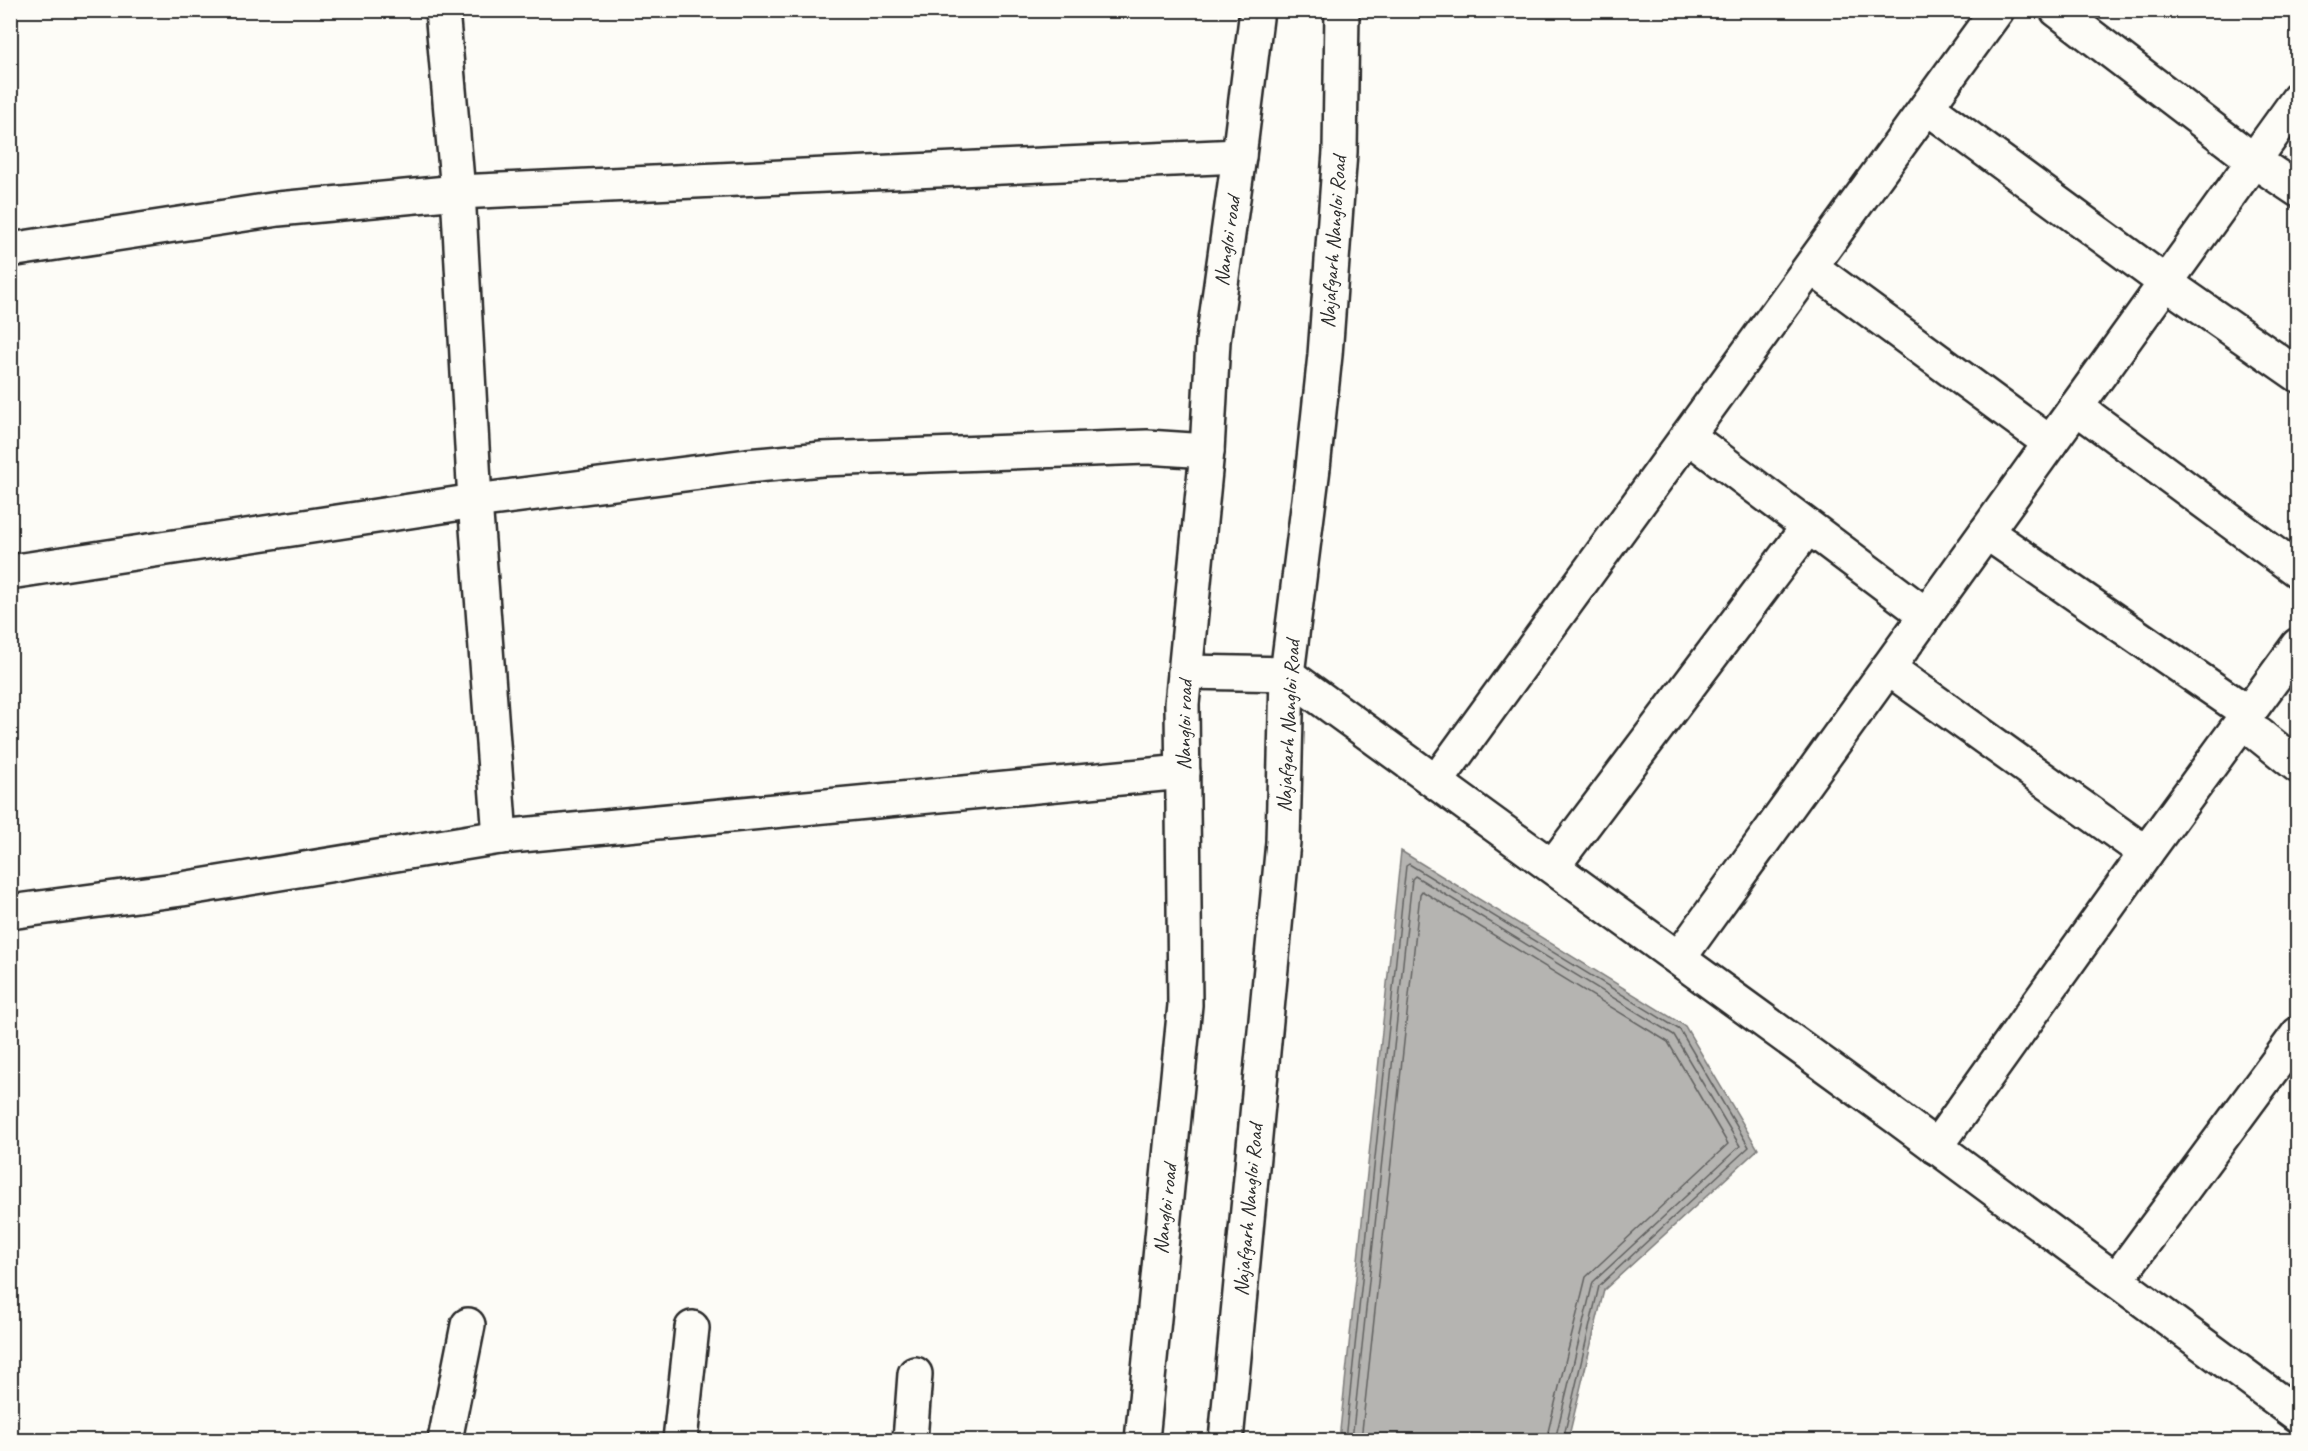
<svg xmlns="http://www.w3.org/2000/svg" width="2308" height="1451" font-family="Caveat,sans-serif">
<rect width="100%" height="100%" fill="#fdfcf7"/>
<filter id="ink" filterUnits="userSpaceOnUse"><feTurbulence type="fractalNoise" baseFrequency=".0167" numOctaves="2"/><feDisplacementMap in="SourceGraphic" scale="12" xChannelSelector="R" yChannelSelector="G"/><feConvolveMatrix kernelMatrix="1 2 1 2 8 2 1 2 1" color-interpolation-filters="sRGB"/></filter>
<g filter="url(#ink)">
<polygon fill="#b5b4b1" stroke="#7e7d7b" stroke-width="1.5" points="1401,851 1685,1026 1758,1149 1604,1290 1568,1440 1339,1440"/>
<g fill="none" stroke-linecap="round" stroke-linejoin="round">
<g stroke="#626261" stroke-width="1.5">
<polyline points="1345,1440 1406,866 1409,864 1680,1030 1749,1147 1599,1286 1563,1440"/>
<polyline points="1352,1440 1412,879 1415,876 1674,1035 1740,1146 1593,1282 1555,1440"/>
<polyline points="1361,1440 1420,894 1422,891 1668,1042 1728,1144 1586,1277 1546,1440"/>
</g>
<defs>
<g id="minor">
<polyline points="442,10 458,192 475,501 500,837"/>
<polyline points="2057,10 2253,160 2298,190"/>
<polyline points="1927,107 2166,283 2298,375"/>
<polyline points="10,250 278,209 458,192 1239,156"/>
<polyline points="1811,267 2050,443"/>
<polyline points="2076,407 2298,571"/>
<polyline points="1688,436 1926,615"/>
<polyline points="1986,532 2248,713"/>
<polyline points="10,572 475,501 747,466 822,459 1147,447 1207,451"/>
<polyline points="1888,668 2146,853"/>
<polyline points="1185,672 1287,674 1899,1119 2298,1415"/>
<polyline points="2258,734 2298,766"/>
<polyline points="1436,782 1997,10"/>
<polyline points="1553,866 1808,527"/>
<polyline points="10,912 182,889 500,837 1183,772"/>
<polyline points="1679,958 2298,99"/>
<polyline points="1936,1147 2146,853 2298,645"/>
<polyline points="2117,1279 2298,1034"/>
<polyline points="445,1440 468,1325"/>
<polyline points="680,1440 692,1328"/>
<polyline points="910,1440 915,1374"/>
</g>
<g id="primary">
<polyline points="1142,1440 1185,1005 1182,704 1207,451 1213,341 1239,156 1257,10"/>
<polyline points="1226,1440 1283,842 1287,674 1313,468 1325,355 1340,152 1342,10"/>
</g>
</defs>
<use href="#minor" stroke="#2b2b2b" stroke-width="38"/>
<use href="#primary" stroke="#2b2b2b" stroke-width="38"/>
<use href="#minor" stroke="#fdfcf7" stroke-width="33"/>
<use href="#primary" stroke="#fdfcf7" stroke-width="33"/>
</g>
</g>
<g text-anchor="middle" stroke-width="4.5" stroke-linejoin="round" paint-order="stroke">
<g font-size="21" fill="#2b2b2b" stroke="#fdfcf7">
<text transform="translate(1227 241) rotate(-82)" y="7">Nangloi road</text>
<text transform="translate(1333 242) rotate(-86)" y="7">Najafgarh Nangloi Road</text>
<text transform="translate(1184 725) rotate(-89)" y="7">Nangloi road</text>
<text transform="translate(1288 726) rotate(-87)" y="7">Najafgarh Nangloi Road</text>
<text transform="translate(1165 1209) rotate(-84)" y="7">Nangloi road</text>
<text transform="translate(1248 1210) rotate(-85)" y="7">Najafgarh Nangloi Road</text>
</g>
</g>
<rect width="2308" height="1451" fill="none" stroke="#fdfcf7" stroke-width="36"/>
<rect x="18" y="18" width="2272" height="1415" fill="none" stroke="#2b2b2b" stroke-width="2" filter="url(#ink)"/>
</svg>
